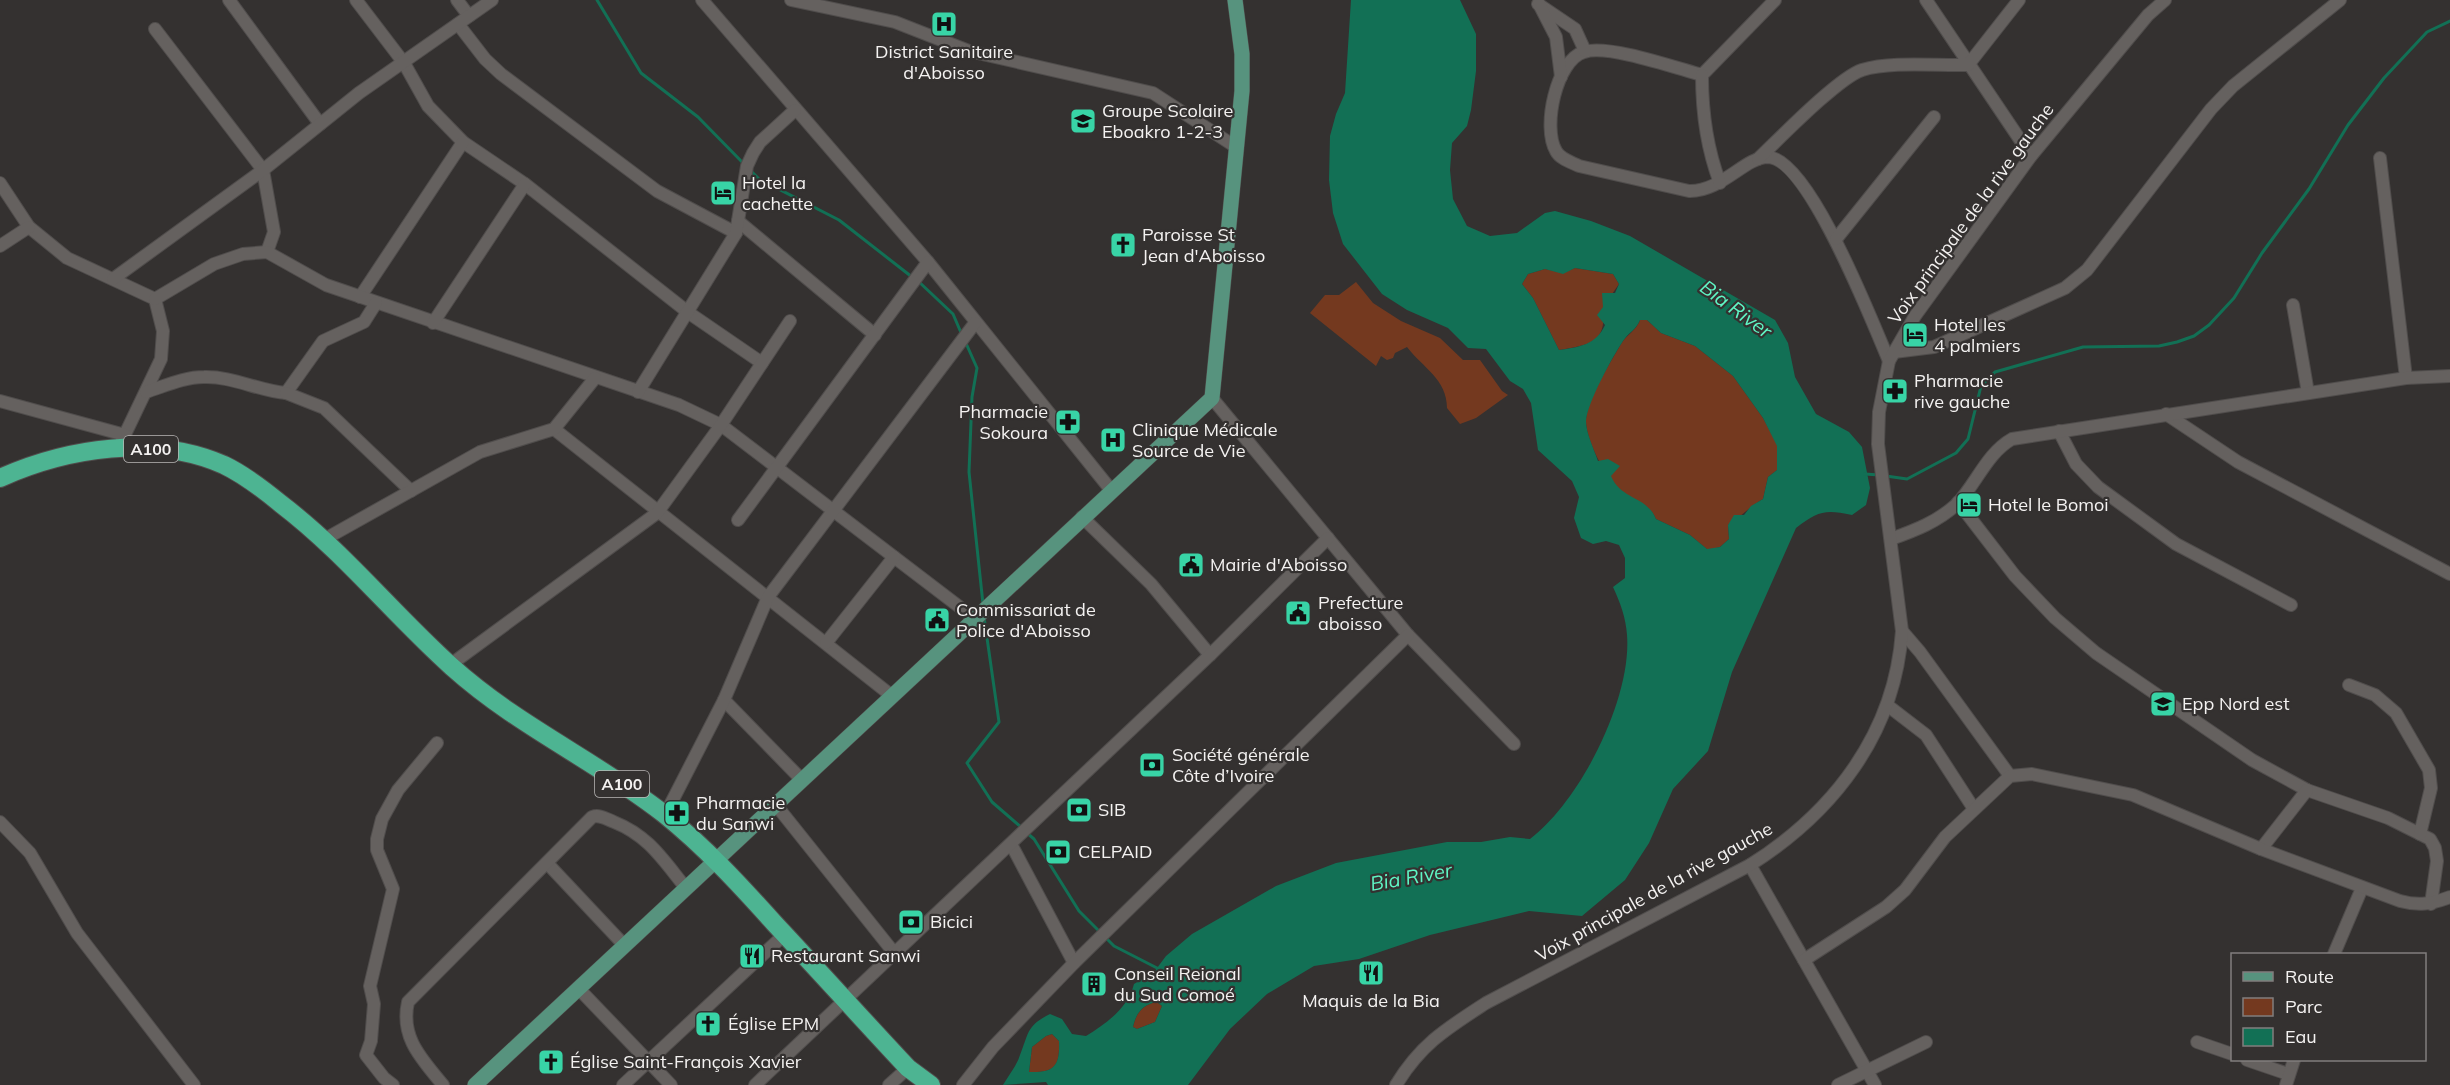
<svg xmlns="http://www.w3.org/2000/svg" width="2450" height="1085" font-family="Mulish,sans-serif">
<rect width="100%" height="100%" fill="#343130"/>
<g fill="#74391f">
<path d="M1575 268 1613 274 1619 284 1603 307C1607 343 1590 345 1559 350L1533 298 1522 284 1528 274 1545 269 1563 273Z"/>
<path d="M1356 282 1373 303 1401 321 1440 338 1463 360H1480L1502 391 1508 395 1476 418 1460 424 1447 408C1447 379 1423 368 1407 347L1395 353 1393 358 1387 360 1381 356 1376 366 1310 313 1325 295H1339Z"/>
<path d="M1640 320H1647L1661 333 1695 346 1733 376 1763 418 1778 446 1777 470 1768 477 1763 499C1750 506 1741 517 1728 525L1729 539 1720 547 1708 550 1690 535 1656 519C1648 499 1624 502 1615 485 1610 476 1602 468 1598 459 1593 449 1585 430 1586 419 1589 396 1609 365 1621 344 1627 334 1636 331 1640 320Z"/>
<path d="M1157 1002 1162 1006 1155 1022 1137 1029 1133 1027C1136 1013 1143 1004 1157 1002Z"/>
<path d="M1052 1034 1059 1041C1060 1066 1055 1073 1029 1072L1032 1047 1046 1036Z"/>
</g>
<path fill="#127055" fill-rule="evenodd" d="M1351 0H1460L1476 34V71L1471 110 1467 126 1452 143 1450 170 1453 199 1467 226 1490 236 1517 233 1545 213 1555 211 1591 221 1630 236 1775 320 1788 343 1795 377 1816 414 1849 432 1862 447 1870 488 1866 505 1852 515C1825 509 1818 511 1796 528L1732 672 1708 751 1673 789 1649 843 1625 880 1582 916 1529 911 1430 935 1359 959 1314 966 1267 994 1230 1029 1188 1085H1048L1046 1082 1003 1085C1009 1075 1017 1065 1020 1055 1029 1033 1026 1026 1050 1014L1062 1019 1072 1034 1086 1036C1107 1023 1128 1008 1134 984L1154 972 1166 956 1192 934 1276 886 1336 863 1447 842H1481L1510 837 1530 839C1580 801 1632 699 1627 635 1626 618 1620 602 1613 587L1625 578V558L1619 545 1606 541 1593 544 1581 538 1574 518 1579 497 1572 481 1538 450 1531 403 1523 389 1510 381 1486 349 1468 348 1448 328 1407 310 1382 294 1343 244 1333 213 1329 180 1330 136 1336 114 1345 93ZM1575 268 1613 274 1619 284 1615 293H1602L1603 307 1597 315 1605 325C1596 345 1579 347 1559 350L1533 298 1522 284 1528 274 1545 269 1563 274ZM1640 320H1647L1661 333 1695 346 1733 376 1763 418 1777 446V470L1768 477 1763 499 1751 506 1744 515H1734L1728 525 1729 539 1720 547 1707 549 1690 535 1656 519C1647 496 1621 500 1611 476L1620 466 1608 459 1598 461C1594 449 1586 433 1586 421 1587 403 1613 356 1623 341 1629 332 1636 330 1640 320ZM1157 1002 1162 1006 1155 1022 1137 1029 1133 1027C1136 1013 1143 1004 1157 1002ZM1052 1034 1059 1041C1060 1065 1055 1073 1029 1072L1032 1047 1046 1036Z"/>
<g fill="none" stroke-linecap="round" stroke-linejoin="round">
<g stroke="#127055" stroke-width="3">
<polyline points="597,0 641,73 698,117 744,164"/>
<polyline points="751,171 759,179 839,220 912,277"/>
<polyline points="918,281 953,314 962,335"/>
<polyline points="965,341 977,368 972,397 969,472 983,604"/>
<polyline points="1865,474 1879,475"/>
<polyline points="1886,476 1907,479 1956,453 1968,439 1981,386 1995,372 2083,347 2159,346 2177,342 2194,336 2209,325 2234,298 2262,253 2309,189 2348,125 2384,78 2427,32 2450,21"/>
<polyline points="984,617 999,722 967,763 992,802 1022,828"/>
<polyline points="1027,833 1034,839 1079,911 1101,933"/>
<polyline points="1106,938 1114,946 1159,969"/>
</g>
<defs>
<g id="minor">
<polyline points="229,0 320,124"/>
<polyline points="356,0 404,63 428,106 463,142 525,184 689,313 762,363"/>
<polyline points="457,0 469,16"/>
<polyline points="702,0 928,262 1111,490"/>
<polyline points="791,0 895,22 969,51 1153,93 1236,147"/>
<path d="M1775 0 1702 75C1676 68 1608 44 1584 52 1556 60 1542 128 1556 151 1560 159 1571 162 1579 166L1689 191C1721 192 1745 157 1768 157 1809 158 1873 324 1889 361"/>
<polyline points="1926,0 2031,156"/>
<polyline points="1538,4 1575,29 1585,51"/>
<polyline points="1539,4 1556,37 1561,77"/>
<polyline points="458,24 485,59 501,74 657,191 736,233"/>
<polyline points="155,29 263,170 274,232 267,252"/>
<path d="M1702 75C1702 111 1707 149 1720 183"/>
<polyline points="2380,158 2406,378"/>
<path d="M1758 159C1779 139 1838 78 1862 70 1892 61 1936 66 1968 65L2019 0"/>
<polyline points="0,183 29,227 67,258 155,299 163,331 161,359 118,449"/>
<polyline points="738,221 875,335"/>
<polyline points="1836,239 1934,117"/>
<polyline points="0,246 29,227"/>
<polyline points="113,279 263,170 359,93 492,0"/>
<polyline points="360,297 463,142"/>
<polyline points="155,299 214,264 243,254 267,252 326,285 679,405 721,425 974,618"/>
<polyline points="2293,305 2308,393"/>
<polyline points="433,323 525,184"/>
<polyline points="1894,352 1934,347 2065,288 2087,270 2211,109 2233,86 2340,0"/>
<path d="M146 392C165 386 184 377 204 377 232 376 259 391 286 393L323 341 364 322 376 303"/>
<polyline points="638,392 736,233 747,166 753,153 760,142 795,110"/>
<polyline points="286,393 324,408 411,491"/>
<polyline points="1212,398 1408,635 1514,744"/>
<polyline points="0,401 125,435"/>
<polyline points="2166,414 2238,462 2450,574"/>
<polyline points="554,429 892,696"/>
<polyline points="2059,431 2076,464 2098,487 2176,544 2291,605"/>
<polyline points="1958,502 2015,576 2055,618 2096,653 2252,760 2307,790 2388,818 2430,839 2435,848 2437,861 2431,904"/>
<polyline points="1082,517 1151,584 1210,655"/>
<polyline points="738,520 928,262"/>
<polyline points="325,539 480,452 554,429 595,378"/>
<path d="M1891 539C1916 530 1937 522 1957 504 1976 484 1987 453 2012 439L2406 378 2450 376"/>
<polyline points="1902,631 1920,652 2010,776"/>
<polyline points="826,643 894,557"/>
<polyline points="450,665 657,513 721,425 790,321"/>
<polyline points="2349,685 2375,695 2396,713 2429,770 2431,788 2420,834"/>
<polyline points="724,700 802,780"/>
<polyline points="1887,705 1926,735 1974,809"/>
<polyline points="776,805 895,954"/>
<polyline points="665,815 724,700 768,597 975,323"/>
<polyline points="0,822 30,853 77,933 194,1085"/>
<polyline points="1011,844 1074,963"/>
<polyline points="2261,849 2307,790"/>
<polyline points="547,863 625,946"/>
<polyline points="1750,865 1875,1085"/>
<polyline points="2334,954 2362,888"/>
<path d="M1804 960 1886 907 1905 890 1945 837 2010 776 2032 774 2133 795 2261 849 2400 901C2419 906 2431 904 2450 897"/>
<polyline points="579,989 671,1085"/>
<polyline points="2197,1042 2232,1054"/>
<polyline points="2247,1060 2288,1074"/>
<polyline points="393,1085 384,1078 366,1055 371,1041 374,1004 370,986 393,889 377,850 377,839 382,819 398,790 437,743"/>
<path d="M443 1085C422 1059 400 1038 408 1002L592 817C600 814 606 819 614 822 649 836 663 860 686 888"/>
<polyline points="623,1085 785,934"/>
<polyline points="755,1085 1210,655 1328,538"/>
<polyline points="889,1085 908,1068"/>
<polyline points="963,1085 993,1047 1074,963 1408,635"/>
<path d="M1396 1085C1421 1044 1446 1029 1486 1003L1750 865C1834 812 1895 733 1902 631L1878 444 1879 412 1889 361 1915 316 2031 156 2148 15 2165 0"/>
<polyline points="1838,1085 1926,1042"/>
<polyline points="2286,1085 2294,1060"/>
</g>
<polyline id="major" points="475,1085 1212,398 1242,91 1242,54 1235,0"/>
<path id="highway" d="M0 478C67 448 154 434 224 465 245 475 264 490 281 504 344 552 393 614 452 667 519 727 595 760 664 814 705 847 740 885 775 924 819 971 863 1020 908 1068L931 1085"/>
</defs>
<use href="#minor" stroke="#504d4c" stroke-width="14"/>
<use href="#major" stroke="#504d4c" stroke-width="16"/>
<use href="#highway" stroke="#504d4c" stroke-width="20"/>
<use href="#minor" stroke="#65615f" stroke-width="12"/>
<use href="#major" stroke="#57937e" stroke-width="15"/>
<use href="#highway" stroke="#4db492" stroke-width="18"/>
</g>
<defs>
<symbol id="hospital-square" viewBox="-11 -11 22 22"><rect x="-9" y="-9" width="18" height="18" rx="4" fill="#38d4a6" stroke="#343130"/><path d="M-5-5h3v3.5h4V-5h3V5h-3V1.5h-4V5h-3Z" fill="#111"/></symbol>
<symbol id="school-square" viewBox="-11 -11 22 22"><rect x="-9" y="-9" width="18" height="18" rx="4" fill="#38d4a6" stroke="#343130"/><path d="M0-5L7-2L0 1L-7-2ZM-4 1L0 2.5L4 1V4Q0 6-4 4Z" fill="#111"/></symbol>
<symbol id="hotel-square" viewBox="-11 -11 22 22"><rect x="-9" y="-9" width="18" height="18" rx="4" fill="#38d4a6" stroke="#343130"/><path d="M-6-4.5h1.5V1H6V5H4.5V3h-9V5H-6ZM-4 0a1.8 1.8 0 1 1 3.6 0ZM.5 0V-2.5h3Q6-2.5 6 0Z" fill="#111"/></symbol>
<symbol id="church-square" viewBox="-11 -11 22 22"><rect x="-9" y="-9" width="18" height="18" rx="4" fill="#38d4a6" stroke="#343130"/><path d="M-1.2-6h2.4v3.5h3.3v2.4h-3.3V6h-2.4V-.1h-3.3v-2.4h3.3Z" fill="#111"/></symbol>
<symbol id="pharmacy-square" viewBox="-11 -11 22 22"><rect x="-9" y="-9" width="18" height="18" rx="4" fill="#38d4a6" stroke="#343130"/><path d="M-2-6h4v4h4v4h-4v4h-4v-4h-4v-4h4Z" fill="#111"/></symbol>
<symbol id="civic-square" viewBox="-11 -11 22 22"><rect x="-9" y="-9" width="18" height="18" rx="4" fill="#38d4a6" stroke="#343130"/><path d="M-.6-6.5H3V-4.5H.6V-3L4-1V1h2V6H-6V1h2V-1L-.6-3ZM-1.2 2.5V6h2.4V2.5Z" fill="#111"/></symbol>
<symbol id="bank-square" viewBox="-11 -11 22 22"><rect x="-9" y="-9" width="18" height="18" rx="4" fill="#38d4a6" stroke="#343130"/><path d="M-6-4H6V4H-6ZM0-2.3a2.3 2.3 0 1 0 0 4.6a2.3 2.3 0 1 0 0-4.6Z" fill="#111"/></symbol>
<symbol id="restaurant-square" viewBox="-11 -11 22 22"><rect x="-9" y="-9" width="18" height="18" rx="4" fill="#38d4a6" stroke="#343130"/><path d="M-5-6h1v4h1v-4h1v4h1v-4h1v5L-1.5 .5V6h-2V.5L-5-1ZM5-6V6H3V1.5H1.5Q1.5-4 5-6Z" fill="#111"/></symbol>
<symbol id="building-square" viewBox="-11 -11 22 22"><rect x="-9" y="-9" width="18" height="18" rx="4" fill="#38d4a6" stroke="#343130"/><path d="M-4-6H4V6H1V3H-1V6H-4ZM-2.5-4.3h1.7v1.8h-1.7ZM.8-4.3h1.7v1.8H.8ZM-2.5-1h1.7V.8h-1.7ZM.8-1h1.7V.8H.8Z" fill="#111"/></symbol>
</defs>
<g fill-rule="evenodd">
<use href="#hospital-square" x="929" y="9" width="30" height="30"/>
<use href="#school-square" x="1068" y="106" width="30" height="30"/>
<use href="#hotel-square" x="708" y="178" width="30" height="30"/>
<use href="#church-square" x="1108" y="230" width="30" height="30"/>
<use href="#hotel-square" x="1900" y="320" width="30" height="30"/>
<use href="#pharmacy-square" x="1880" y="376" width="30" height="30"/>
<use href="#pharmacy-square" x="1053" y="407" width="30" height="30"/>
<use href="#hospital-square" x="1098" y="425" width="30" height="30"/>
<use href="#hotel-square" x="1954" y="490" width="30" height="30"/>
<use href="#civic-square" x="1176" y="550" width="30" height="30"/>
<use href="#civic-square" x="1283" y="598" width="30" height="30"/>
<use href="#civic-square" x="922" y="605" width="30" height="30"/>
<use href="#school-square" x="2148" y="689" width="30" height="30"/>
<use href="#bank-square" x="1137" y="750" width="30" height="30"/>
<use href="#bank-square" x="1064" y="795" width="30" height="30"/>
<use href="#pharmacy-square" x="662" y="798" width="30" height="30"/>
<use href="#bank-square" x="1043" y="837" width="30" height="30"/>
<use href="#bank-square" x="896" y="907" width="30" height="30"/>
<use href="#restaurant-square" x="737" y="941" width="30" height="30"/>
<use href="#restaurant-square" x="1356" y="958" width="30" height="30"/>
<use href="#building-square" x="1079" y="969" width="30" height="30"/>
<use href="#church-square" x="693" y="1009" width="30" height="30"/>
<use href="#church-square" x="536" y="1047" width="30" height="30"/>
</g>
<g text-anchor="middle" stroke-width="4.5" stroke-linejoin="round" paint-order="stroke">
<g fill="#343130" stroke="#bab8b7" stroke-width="1.5">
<rect x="124" y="436" width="54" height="26" rx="4.5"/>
<rect x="595" y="771" width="54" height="26" rx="4.5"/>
</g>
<g font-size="16" font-weight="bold" fill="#f4f2f1">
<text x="151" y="455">A100</text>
<text x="622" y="790">A100</text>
</g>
<g font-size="18" fill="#f4f2f1" stroke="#343130" text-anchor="start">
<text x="944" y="58" text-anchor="middle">District Sanitaire<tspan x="944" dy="21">d'Aboisso</tspan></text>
<text x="1102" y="117">Groupe Scolaire<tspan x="1102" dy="21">Eboakro 1-2-3</tspan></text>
<text x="742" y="189">Hotel la<tspan x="742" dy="21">cachette</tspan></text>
<text x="1142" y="241">Paroisse St<tspan x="1142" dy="21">Jean d'Aboisso</tspan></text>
<text x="1934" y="331">Hotel les<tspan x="1934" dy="21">4 palmiers</tspan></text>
<text x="1914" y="387">Pharmacie<tspan x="1914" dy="21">rive gauche</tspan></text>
<text x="1048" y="418" text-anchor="end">Pharmacie<tspan x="1048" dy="21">Sokoura</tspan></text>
<text x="1132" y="436">Clinique Médicale<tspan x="1132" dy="21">Source de Vie</tspan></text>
<text x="1988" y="511">Hotel le Bomoi</text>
<text x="1210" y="571">Mairie d'Aboisso</text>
<text x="1318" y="609">Prefecture<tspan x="1318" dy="21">aboisso</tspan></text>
<text x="956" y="616">Commissariat de<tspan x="956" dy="21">Police d'Aboisso</tspan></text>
<text x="2182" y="710">Epp Nord est</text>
<text x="1172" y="761">Société générale<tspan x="1172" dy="21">Côte d’Ivoire</tspan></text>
<text x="696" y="809">Pharmacie<tspan x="696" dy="21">du Sanwi</tspan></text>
<text x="1098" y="816">SIB</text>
<text x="1078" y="858">CELPAID</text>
<text x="930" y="928">Bicici</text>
<text x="771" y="962">Restaurant Sanwi</text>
<text x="1114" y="980">Conseil Reional<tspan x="1114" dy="21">du Sud Comoé</tspan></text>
<text x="1371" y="1007" text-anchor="middle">Maquis de la Bia</text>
<text x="728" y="1030">Église EPM</text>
<text x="570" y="1068">Église Saint-François Xavier</text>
</g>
<g font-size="18" fill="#f4f2f1" stroke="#343130">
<text transform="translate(1971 214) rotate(-54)" y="6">Voix principale de la rive gauche</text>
<text transform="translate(1654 892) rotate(-29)" y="6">Voix principale de la rive gauche</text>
</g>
<g font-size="20" font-style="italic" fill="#5ff6c5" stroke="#343130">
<text transform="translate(1736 309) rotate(36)" y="7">Bia River</text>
<text transform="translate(1411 877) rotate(-10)" y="7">Bia River</text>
</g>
</g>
<rect x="2231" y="953" width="195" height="108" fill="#343130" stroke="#817e7d" stroke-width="1.5"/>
<rect x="2243" y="972" width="30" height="9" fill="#57937e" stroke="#817e7d" stroke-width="1.5"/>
<text x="2285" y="983" font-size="18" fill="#f4f2f1">Route</text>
<rect x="2243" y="998" width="30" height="18" fill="#74391f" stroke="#817e7d" stroke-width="1.5"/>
<text x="2285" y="1013" font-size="18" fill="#f4f2f1">Parc</text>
<rect x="2243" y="1028" width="30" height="18" fill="#127055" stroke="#817e7d" stroke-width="1.5"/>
<text x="2285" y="1043" font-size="18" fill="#f4f2f1">Eau</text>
</svg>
